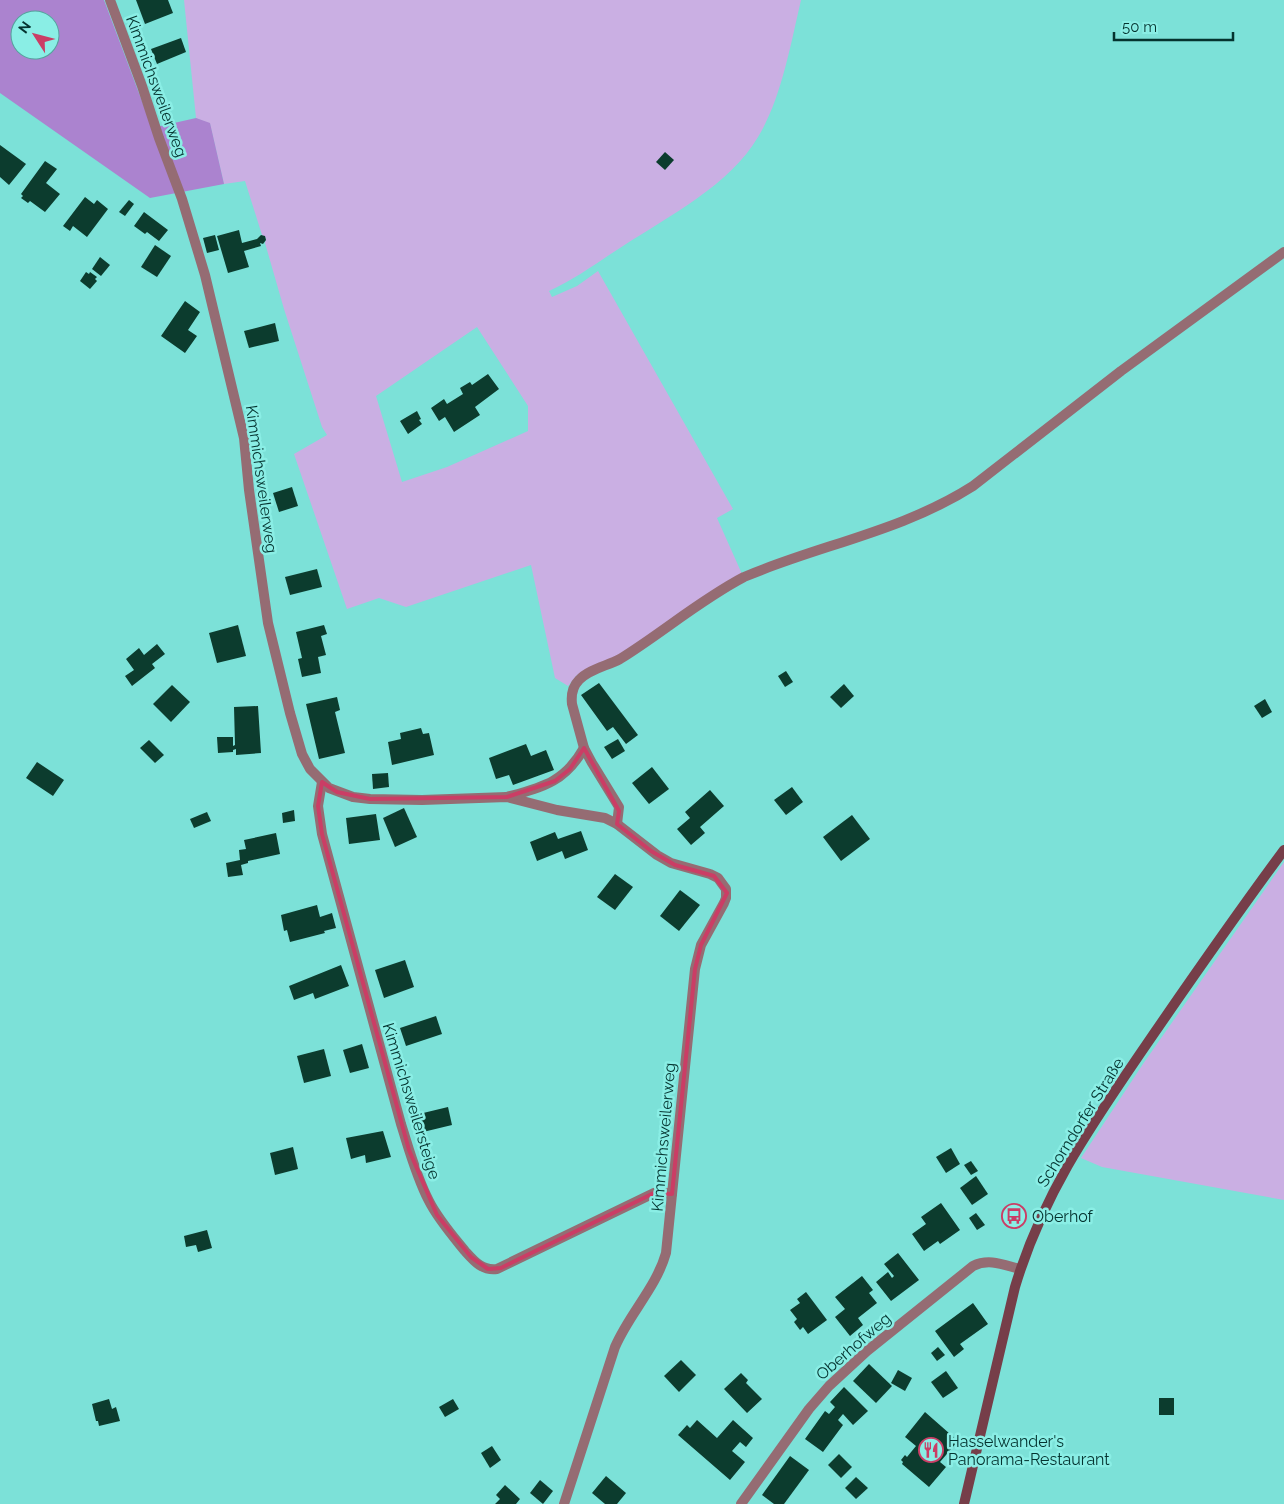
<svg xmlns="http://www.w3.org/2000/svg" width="1284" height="1504" font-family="Raleway,sans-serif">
<rect width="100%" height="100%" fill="#7ce1d8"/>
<g fill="#caafe3" fill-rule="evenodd">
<path d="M184 0H801C791 43 781 100 758 137 730 185 669 216 623 246 599 261 576 279 549 291L552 297 577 286 598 271 733 509 717 518 742 574 618 656 577 675 568 686 555 678 531 565 406 607 379 598 347 609 294 454 327 435 322 427 284 309 265 243 266 238 262 235 245 181 224 184 210 124 196 118ZM477 327 528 406V431L447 467 402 482 376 396Z"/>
<polygon points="1284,862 1284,1200 1102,1167 1081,1158 1143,1064"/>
</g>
<path fill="#ab83cf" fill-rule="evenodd" d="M0 0H104L152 128 196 118 210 123 224 184 150 198 0 93ZM20 20H50V50H20Z"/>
<g fill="#0c3c2e">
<polygon points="136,0 168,0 173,13 145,24"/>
<polygon points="181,38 186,52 157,64 151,49"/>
<polygon points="0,145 26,164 9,185 0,177"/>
<polygon points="665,152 674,160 665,170 656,162"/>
<polygon points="45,161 57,169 46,183 60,194 45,212 30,201 28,203 21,198 23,196 21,194"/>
<polygon points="85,197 94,204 97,200 108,209 87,237 73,226 70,231 63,226"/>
<polygon points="129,200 134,204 125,216 119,212"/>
<polygon points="144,212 168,230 159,241 147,232 145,234 134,226"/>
<polygon points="239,230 242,243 257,239 261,235 265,236 266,240 263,244 260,243 261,246 244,251 249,267 228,273 217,236"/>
<polygon points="215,235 219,250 207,253 203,238"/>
<polygon points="155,245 171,256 157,277 141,267"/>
<polygon points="100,257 110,265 101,276 92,269"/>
<polygon points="86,272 89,274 90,272 97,277 95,279 97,281 90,289 80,281"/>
<polygon points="185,301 200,312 188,330 197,336 185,353 161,336"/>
<polygon points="275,323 279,341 249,348 244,331"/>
<polygon points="488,374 499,389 475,407 480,415 454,432 445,417 439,421 431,408 444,399 447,404 463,394 460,388 470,382 472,385"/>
<polygon points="417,411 421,419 419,420 422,424 408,434 400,421"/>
<polygon points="292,487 298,506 279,512 273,493"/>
<polygon points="317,569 322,587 290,595 285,577"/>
<polygon points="238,625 246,656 217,663 209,633"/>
<polygon points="324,625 327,634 321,636 326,655 318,657 321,673 302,677 298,659 302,658 296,632"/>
<polygon points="157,644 165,654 152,664 155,668 132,686 125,676 134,670 126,659 139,648 144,655"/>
<polygon points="786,671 793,682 785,687 778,676"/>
<polygon points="599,683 638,735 626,744 613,727 607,731 581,695"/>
<polygon points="844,684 854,696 841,708 830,697"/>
<polygon points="172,685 190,702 171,722 153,704"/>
<polygon points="337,697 340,710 335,712 345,753 319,759 306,704"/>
<polygon points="1265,699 1272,712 1262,718 1254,706"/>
<polygon points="258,706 261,753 236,755 236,749 233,750 233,752 218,753 217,737 233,737 233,746 235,745 234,707"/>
<polygon points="421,728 423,734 429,733 434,755 392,765 388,742 401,739 400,733"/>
<polygon points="618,739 625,751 612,759 604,747"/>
<polygon points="149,740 164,755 155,763 140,748"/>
<polygon points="526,744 531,756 546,750 554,770 513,785 509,775 496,779 489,758"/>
<polygon points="37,762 64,780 53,796 26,778"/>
<polygon points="652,767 669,789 649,804 632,783"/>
<polygon points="388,773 389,787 373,789 372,774"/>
<polygon points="792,787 803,802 786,815 774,800"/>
<polygon points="710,790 724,806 700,827 705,833 691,845 677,829 690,818 685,812"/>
<polygon points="404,808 417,837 395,847 383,818"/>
<polygon points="294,810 295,821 283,823 282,813"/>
<polygon points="207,812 211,821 194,828 190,819"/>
<polygon points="376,814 380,840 349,844 346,818"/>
<polygon points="852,815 870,839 841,861 823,837"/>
<polygon points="581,831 588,850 565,859 562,851 537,861 530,842 555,832 558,839"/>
<polygon points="276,833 280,854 248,861 248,863 241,865 243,875 228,877 226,863 240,860 239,850 246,849 244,840"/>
<polygon points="615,874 633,887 615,910 597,897"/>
<polygon points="680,890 700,905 679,931 660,916"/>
<polygon points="317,905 320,917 332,913 336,928 324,931 325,933 290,942 287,930 284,931 281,915"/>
<polygon points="405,960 414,987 384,998 375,970"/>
<polygon points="341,965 349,986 315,999 313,993 294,1000 289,986"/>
<polygon points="436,1016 442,1034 406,1046 400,1028"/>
<polygon points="362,1044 369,1068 350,1073 343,1050"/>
<polygon points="324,1049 331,1076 304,1083 297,1056"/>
<polygon points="448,1107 452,1125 423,1132 419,1114"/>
<polygon points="383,1131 391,1157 366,1163 365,1155 351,1159 346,1138"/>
<polygon points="293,1147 298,1169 275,1175 270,1153"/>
<polygon points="951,1148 960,1164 946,1173 936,1157"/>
<polygon points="971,1161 978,1171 971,1175 964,1165"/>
<polygon points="976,1176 988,1194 972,1205 960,1188"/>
<polygon points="941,1203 960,1230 940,1244 938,1241 924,1251 912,1234 926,1224 921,1217"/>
<polygon points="976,1213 985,1225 977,1230 969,1218"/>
<polygon points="207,1230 212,1248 198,1252 196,1245 186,1247 184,1236"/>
<polygon points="898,1253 919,1280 891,1301 876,1282 888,1272 892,1278 894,1276 884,1264"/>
<polygon points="862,1276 873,1290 869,1293 877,1303 858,1318 863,1325 850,1336 835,1317 845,1309 835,1297"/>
<polygon points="806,1292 827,1320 808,1334 803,1327 800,1330 794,1322 797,1319 790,1310 800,1303 797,1299"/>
<polygon points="973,1303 988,1324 960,1344 964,1349 954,1357 935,1331"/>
<polygon points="938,1347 945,1355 937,1361 931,1353"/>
<polygon points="681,1360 696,1375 679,1392 664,1376"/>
<polygon points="869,1364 892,1386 876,1403 853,1381"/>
<polygon points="898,1370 912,1378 905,1391 891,1383"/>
<polygon points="946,1371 958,1388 943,1398 931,1382"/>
<polygon points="741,1373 748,1380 746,1383 762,1399 747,1413 724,1389"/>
<polygon points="844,1387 868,1411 853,1425 843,1414 838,1420 843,1425 823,1452 805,1439 825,1411 829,1414 835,1407 830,1402"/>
<rect x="1159" y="1398" width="15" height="17"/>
<polygon points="109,1399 112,1409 116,1407 120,1421 99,1426 98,1421 96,1421 92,1404"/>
<polygon points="453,1399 459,1409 445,1417 439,1407"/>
<polygon points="925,1412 958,1441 940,1462 946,1467 929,1487 902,1464 903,1462 901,1460 905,1455 907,1457 916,1446 905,1437"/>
<polygon points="697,1420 717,1438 733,1420 753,1438 746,1447 740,1442 732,1451 745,1462 730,1480 678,1435 687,1425 690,1428"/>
<polygon points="492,1446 501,1460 490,1468 481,1453"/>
<polygon points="839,1454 852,1467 841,1478 828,1465"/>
<polygon points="790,1456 809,1470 784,1504 774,1504 762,1495"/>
<polygon points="606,1476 626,1493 617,1504 605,1504 592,1493"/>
<polygon points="856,1477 868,1488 856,1499 845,1488"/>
<polygon points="540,1480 553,1491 543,1504 530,1493"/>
<polygon points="505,1485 520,1499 516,1504 495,1504 500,1499 496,1495"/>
</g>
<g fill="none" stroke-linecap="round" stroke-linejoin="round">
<g stroke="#956c73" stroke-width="10">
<path d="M110 0 142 86 159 138 182 199 205 275 244 438 249 490 268 623 290 713 302 754 310 769 329 788 353 797 370 799 422 800 507 797 557 810 605 818 617 824 657 855 671 863 710 874 718 878 726 889V898L724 903 701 945 695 969 666 1253C656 1288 629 1314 615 1347L564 1504"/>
<path d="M322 782 318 806 322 834 401 1124C409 1149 416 1176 429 1201 438 1219 452 1235 465 1251 474 1261 482 1271 497 1269L654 1193 660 1192 672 1194"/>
<path d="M507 797C543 787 565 782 584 748"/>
<path d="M617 824 619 807 592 763 584 748 572 704C571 695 572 687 579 680 589 669 607 666 620 659 662 633 700 600 744 577 819 545 903 531 973 486L1121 371 1284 252"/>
<path d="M741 1504 809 1409 829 1386 867 1351 973 1266C989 1258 1004 1265 1020 1269"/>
</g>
<path stroke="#763e49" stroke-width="10" d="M964 1504 1015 1287C1043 1194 1090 1127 1144 1048 1190 981 1236 915 1284 850"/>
</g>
<path fill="none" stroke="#cb3d65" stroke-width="4" stroke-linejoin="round" d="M584 748 619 811 617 824 651 851 675 865 714 876 727 893 701 945 695 969 672 1194 654 1193 501 1268 488 1269 471 1257 437 1215 409 1150 322 834 318 806 322 782 337 792 370 799 507 797 555 781 570 769Z"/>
<defs>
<symbol id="bus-ring" viewBox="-11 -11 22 22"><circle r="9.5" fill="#8aeee5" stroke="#cb3d65" stroke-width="1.5"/><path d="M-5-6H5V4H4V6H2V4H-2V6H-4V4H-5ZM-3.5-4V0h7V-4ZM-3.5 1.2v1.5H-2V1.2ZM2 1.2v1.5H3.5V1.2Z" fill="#cb3d65"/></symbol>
<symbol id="restaurant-ring" viewBox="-11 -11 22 22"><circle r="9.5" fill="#8aeee5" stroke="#cb3d65" stroke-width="1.5"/><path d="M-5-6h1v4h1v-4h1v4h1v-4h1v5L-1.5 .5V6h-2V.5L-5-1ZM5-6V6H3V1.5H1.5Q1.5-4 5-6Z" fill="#cb3d65"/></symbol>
</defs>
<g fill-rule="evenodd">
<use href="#bus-ring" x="1000" y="1202" width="28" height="28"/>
<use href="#restaurant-ring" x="917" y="1436" width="28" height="28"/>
</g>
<g text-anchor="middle" stroke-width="5" stroke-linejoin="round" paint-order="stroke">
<g font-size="16" fill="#04332f" stroke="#8aeee5">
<text transform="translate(157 86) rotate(70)" y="6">Kimmichsweilerweg</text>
<text transform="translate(262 479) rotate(82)" y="6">Kimmichsweilerweg</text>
<text transform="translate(412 1101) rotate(73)" y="6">Kimmichsweilersteige</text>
<text transform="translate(1080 1122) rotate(-58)" y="6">Schorndorfer Straße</text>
<text transform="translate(663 1137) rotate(-85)" y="6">Kimmichsweilerweg</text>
<text transform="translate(853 1346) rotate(-41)" y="6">Oberhofweg</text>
</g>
<g font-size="16" fill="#04332f" stroke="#8aeee5" text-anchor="start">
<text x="1032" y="1222">Oberhof</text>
<text x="948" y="1447">Hasselwander's<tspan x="948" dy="18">Panorama-Restaurant</tspan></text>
</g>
</g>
<g transform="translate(35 35) rotate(306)"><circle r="24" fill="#8aeee5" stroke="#54a39c"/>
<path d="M0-4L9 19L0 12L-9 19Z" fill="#cb3d65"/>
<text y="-8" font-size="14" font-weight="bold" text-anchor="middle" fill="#04332f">N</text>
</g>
<path d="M1114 32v8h119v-8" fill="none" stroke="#04332f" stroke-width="2.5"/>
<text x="1122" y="32" font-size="15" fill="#04332f" stroke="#8aeee5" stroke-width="4" paint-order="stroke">50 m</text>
</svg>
